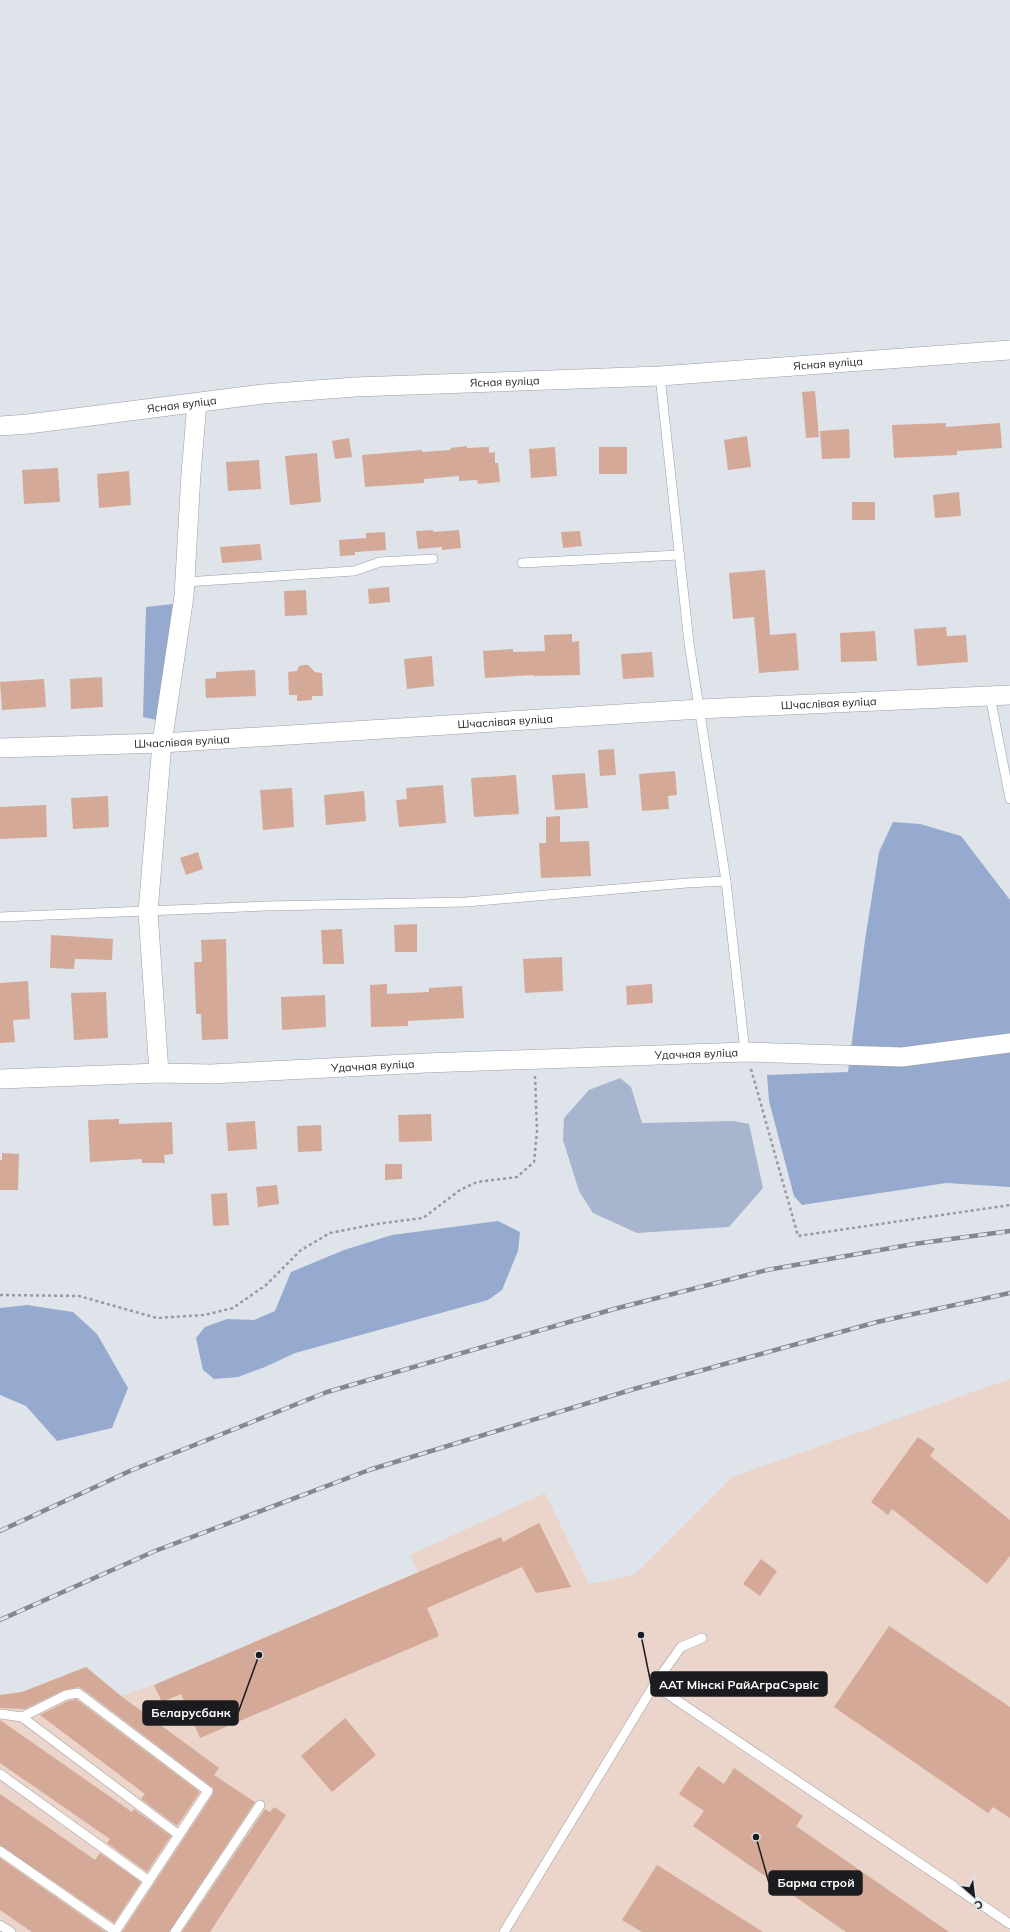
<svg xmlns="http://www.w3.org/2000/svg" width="1010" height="1932" font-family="Mulish,sans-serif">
<rect width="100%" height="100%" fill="#dfe4eb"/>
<polygon fill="#ebd4c9" points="1010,1379 1010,1932 0,1932 0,1695 22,1692 86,1667 121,1696 154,1685 418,1572 410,1555 545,1493 589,1584 634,1575 732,1477"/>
<polygon fill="#a7b5ce" points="620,1078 631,1087 642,1123 733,1121 749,1124 763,1188 729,1227 637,1233 593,1213 579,1191 563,1140 564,1118 589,1090"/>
<g fill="#95aace">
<polygon points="173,604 157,720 143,717 146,607"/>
<polygon points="893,822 920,824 961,836 1010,900 1010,1187 946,1183 802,1205 794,1196 769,1101 767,1075 848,1072 865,940 879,852"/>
<polygon points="498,1221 520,1232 518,1251 502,1290 488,1300 295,1353 265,1367 238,1377 214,1379 203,1370 196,1338 205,1327 227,1319 254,1320 275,1311 291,1272 344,1250 392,1235"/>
<polygon points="27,1305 73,1312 97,1334 128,1388 112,1428 57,1441 26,1406 0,1395 0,1308"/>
</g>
<g fill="#d5a997">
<polygon points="815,391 819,437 806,438 802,392"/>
<polygon points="946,423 946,427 1000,423 1002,448 957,451 957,455 894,458 892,425"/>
<polygon points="849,429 850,458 822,459 820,431"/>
<polygon points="747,436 751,467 728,470 724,440"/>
<polygon points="349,438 352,457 335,459 332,441"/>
<polygon points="467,446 467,448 489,447 489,453 495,452 495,463 498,463 500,482 478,484 477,480 459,481 459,476 424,479 424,483 365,487 362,455 422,450 422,452 451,450 450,448"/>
<polygon points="555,447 557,476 531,478 529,449"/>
<rect x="599" y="447" width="28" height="27"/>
<polygon points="317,453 321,502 290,505 285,456"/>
<polygon points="259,460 261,489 228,491 226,462"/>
<polygon points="58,468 60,502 24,504 22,470"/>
<polygon points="129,471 131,505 99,508 97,474"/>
<polygon points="959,492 961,516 935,518 933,495"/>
<rect x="852" y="502" width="23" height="18"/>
<polygon points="433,530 433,532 459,530 461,548 442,550 442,547 418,549 416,531"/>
<polygon points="580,531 582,546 563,548 561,532"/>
<polygon points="385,532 386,550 355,552 355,555 340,556 339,540 366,538 366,533"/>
<polygon points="260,544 262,560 222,563 220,547"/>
<polygon points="765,570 770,635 796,633 799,670 759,673 754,617 733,619 729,573"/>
<polygon points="389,587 390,602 369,604 368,589"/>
<polygon points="306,590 307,615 285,616 284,591"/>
<polygon points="946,627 947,636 966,635 968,662 917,666 914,629"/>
<polygon points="875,631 877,661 841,662 840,633"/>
<polygon points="572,634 572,642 579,641 580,675 534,676 534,675 485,678 483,651 513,649 513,652 545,651 544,635"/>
<polygon points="652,652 654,677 623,679 621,654"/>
<polygon points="432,656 434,686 407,689 404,659"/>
<polygon points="304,665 308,665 315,672 322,673 323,696 312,696 312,700 297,701 297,695 289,695 288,672 297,671 299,666"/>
<polygon points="255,670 256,696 206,698 205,679 216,678 216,672"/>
<polygon points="102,677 103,707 71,709 70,679"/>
<polygon points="44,679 46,707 2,710 0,682"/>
<polygon points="614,749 616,775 600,776 598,750"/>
<polygon points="675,771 677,795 668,796 669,809 642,811 639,774"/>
<polygon points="585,773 588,808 555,810 552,775"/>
<polygon points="516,775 519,814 474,817 471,778"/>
<polygon points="443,785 446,823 399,827 396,800 407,799 406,788"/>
<polygon points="292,788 294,827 263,830 260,790"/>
<polygon points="364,791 366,821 326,825 324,795"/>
<polygon points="108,796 109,827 73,829 71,798"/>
<polygon points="46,805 47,837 0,839 0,807"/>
<polygon points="560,816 560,842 589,841 591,876 541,878 539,843 546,843 546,817"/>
<polygon points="198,852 203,869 186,875 180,858"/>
<polygon points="417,924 417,952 395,952 394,925"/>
<polygon points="342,929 344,964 323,964 321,930"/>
<polygon points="51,935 113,939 112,960 75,959 74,969 50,968"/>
<polygon points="226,939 228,1039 202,1040 201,1014 196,1014 194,962 202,962 201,940"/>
<polygon points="562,957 563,991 525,993 523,959"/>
<polygon points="28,981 30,1019 13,1020 15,1042 0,1043 0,983"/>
<polygon points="387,984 387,994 429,992 429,988 462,986 464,1018 408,1021 408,1026 371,1027 370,985"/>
<polygon points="652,984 653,1003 627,1005 626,986"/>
<polygon points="106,992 108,1038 74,1040 71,993"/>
<polygon points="325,995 326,1027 282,1030 281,997"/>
<polygon points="431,1114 432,1141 399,1142 398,1115"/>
<polygon points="119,1119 119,1124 172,1122 173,1154 164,1155 165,1163 142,1163 142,1159 90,1162 88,1120"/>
<polygon points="255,1121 257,1149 228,1151 226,1123"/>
<polygon points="321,1125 322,1151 298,1152 297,1126"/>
<polygon points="2,1153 19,1154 18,1190 0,1190 0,1160 2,1160"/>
<polygon points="385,1164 402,1164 402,1179 385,1180"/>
<polygon points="277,1185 279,1204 258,1207 256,1187"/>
<polygon points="227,1193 229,1225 213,1226 211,1194"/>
<polygon points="918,1437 935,1449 930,1456 1010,1520 1010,1556 987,1584 892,1509 888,1515 871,1502"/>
<polygon points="539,1523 571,1587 536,1593 522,1567 427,1608 439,1636 200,1738 181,1694 162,1702 154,1685 501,1537 503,1542"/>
<polygon points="761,1559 777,1571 760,1596 743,1584"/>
<polygon points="889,1626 1010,1707 1010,1818 993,1807 988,1813 834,1707"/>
<polygon points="86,1667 121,1696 219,1768 214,1775 255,1802 169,1932 122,1932 213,1794 213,1788 80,1687 64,1690 25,1709 0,1708 0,1695 22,1692"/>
<polygon points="76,1699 200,1792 177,1826 141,1799 145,1794 40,1715 68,1701"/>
<polygon points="345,1718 376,1755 332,1792 301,1756"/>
<polygon points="0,1720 132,1812 134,1809 171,1836 147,1872 107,1843 110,1839 0,1763"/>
<polygon points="698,1766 724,1784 734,1768 803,1816 796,1826 949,1932 846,1932 693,1826 704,1811 679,1794"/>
<polygon points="0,1794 95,1860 100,1853 141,1882 114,1923 0,1845"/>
<polygon points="274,1807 286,1815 210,1932 182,1932 265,1809 270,1812"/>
<polygon points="0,1858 106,1932 32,1932 0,1910"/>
<polygon points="657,1865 763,1932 642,1932 622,1920"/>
</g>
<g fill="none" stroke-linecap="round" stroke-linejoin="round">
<defs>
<g id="lane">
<polyline points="660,376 689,643 726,881 745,1052"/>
<polyline points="522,563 679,555"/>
<polyline points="185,582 354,571 380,562 433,559"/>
<polyline points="990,696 1010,799"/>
<polyline points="0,917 267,906 466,902 687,883 726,881"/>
<polyline points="654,1685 1010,1924"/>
<polyline points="0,1714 22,1717 179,1835"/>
<polyline points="22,1717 66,1695 78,1693 208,1791 115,1932"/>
<polyline points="0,1774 149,1881"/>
<polyline points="0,1851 115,1931"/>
<polyline points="0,1925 11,1932"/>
<polyline points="175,1932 260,1805"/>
<polyline points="504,1932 654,1685 681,1647 702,1638"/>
</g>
<g id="street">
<path id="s1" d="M0 426 28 424 263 394 355 387 660 376 1010 350"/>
<path id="s2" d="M0 748 162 743 700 709 1010 695"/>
<polyline points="159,1073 148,912 162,743 184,596 191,474 197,403"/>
<path id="s3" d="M0 1079 159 1073 211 1074 426 1063 745 1052 902 1057 1010 1043"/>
</g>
</defs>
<use href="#lane" stroke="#9a9ea5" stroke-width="10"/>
<use href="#street" stroke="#9a9ea5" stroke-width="20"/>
<g stroke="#969a9f" stroke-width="2.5" stroke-dasharray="3 3" stroke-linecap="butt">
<polyline points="751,1069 798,1236 1010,1205"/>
<polyline points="0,1295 79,1296 157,1318 204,1315 233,1308 266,1285 301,1250 330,1233 376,1224 423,1218 460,1190 477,1182 517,1177 534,1162 537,1131 535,1076"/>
</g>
<use href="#lane" stroke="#fff" stroke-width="9"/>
<use href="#street" stroke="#fff" stroke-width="19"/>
<defs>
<g id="rail">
<polyline points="0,1531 132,1470 327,1392 614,1309 767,1270 914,1244 1010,1231"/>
<polyline points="0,1620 155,1551 369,1470 634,1389 877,1322 1010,1293"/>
</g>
</defs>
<use href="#rail" stroke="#84878c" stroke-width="4.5"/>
<use href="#rail" stroke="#dfe4eb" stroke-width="3" stroke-dasharray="9" stroke-linecap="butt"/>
</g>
<g text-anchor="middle" stroke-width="3" stroke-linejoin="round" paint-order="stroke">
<g font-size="11" fill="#1b1c1f" stroke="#dfe4eb">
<text dy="4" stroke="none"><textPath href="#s1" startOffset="831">Ясная вуліца</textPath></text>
<text dy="4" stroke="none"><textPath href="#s1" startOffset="507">Ясная вуліца</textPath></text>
<text dy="4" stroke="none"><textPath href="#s1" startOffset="183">Ясная вуліца</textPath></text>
<text dy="4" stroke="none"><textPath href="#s2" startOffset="830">Шчаслівая вуліца</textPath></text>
<text dy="4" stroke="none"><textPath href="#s2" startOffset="506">Шчаслівая вуліца</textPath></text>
<text dy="4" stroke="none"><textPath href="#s2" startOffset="182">Шчаслівая вуліца</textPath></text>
<text dy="4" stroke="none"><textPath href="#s3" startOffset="697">Удачная вуліца</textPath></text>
<text dy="4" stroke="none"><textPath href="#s3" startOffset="373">Удачная вуліца</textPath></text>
</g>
</g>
<path fill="none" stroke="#1b1c1f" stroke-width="1.5" d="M641 1635L651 1684M259 1655L238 1713M756 1837L769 1883"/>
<g fill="#1b1c1f" stroke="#dfe4eb" stroke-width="1.5">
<circle cx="641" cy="1635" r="4"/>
<circle cx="259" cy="1655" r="4"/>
<circle cx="756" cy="1837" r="4"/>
</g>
<g fill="#1b1c1f" stroke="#1b1c1f" stroke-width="1.5">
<rect x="651" y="1672" width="176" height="24" rx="4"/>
<rect x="143" y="1701" width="95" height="24" rx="4"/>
<rect x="769" y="1871" width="93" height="24" rx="4"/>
</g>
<g font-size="12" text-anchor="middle" font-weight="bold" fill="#fff">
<text x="739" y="1689">ААТ Мінскі РайАграСэрвіс</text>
<text x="191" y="1717">Беларусбанк</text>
<text x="816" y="1887">Барма строй</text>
</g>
<g transform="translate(974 1896) rotate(152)" stroke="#dfe4eb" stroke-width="3" paint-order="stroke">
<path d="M0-3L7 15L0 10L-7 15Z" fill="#1b1c1f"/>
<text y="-6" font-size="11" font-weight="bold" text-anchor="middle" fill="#1b1c1f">С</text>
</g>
</svg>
